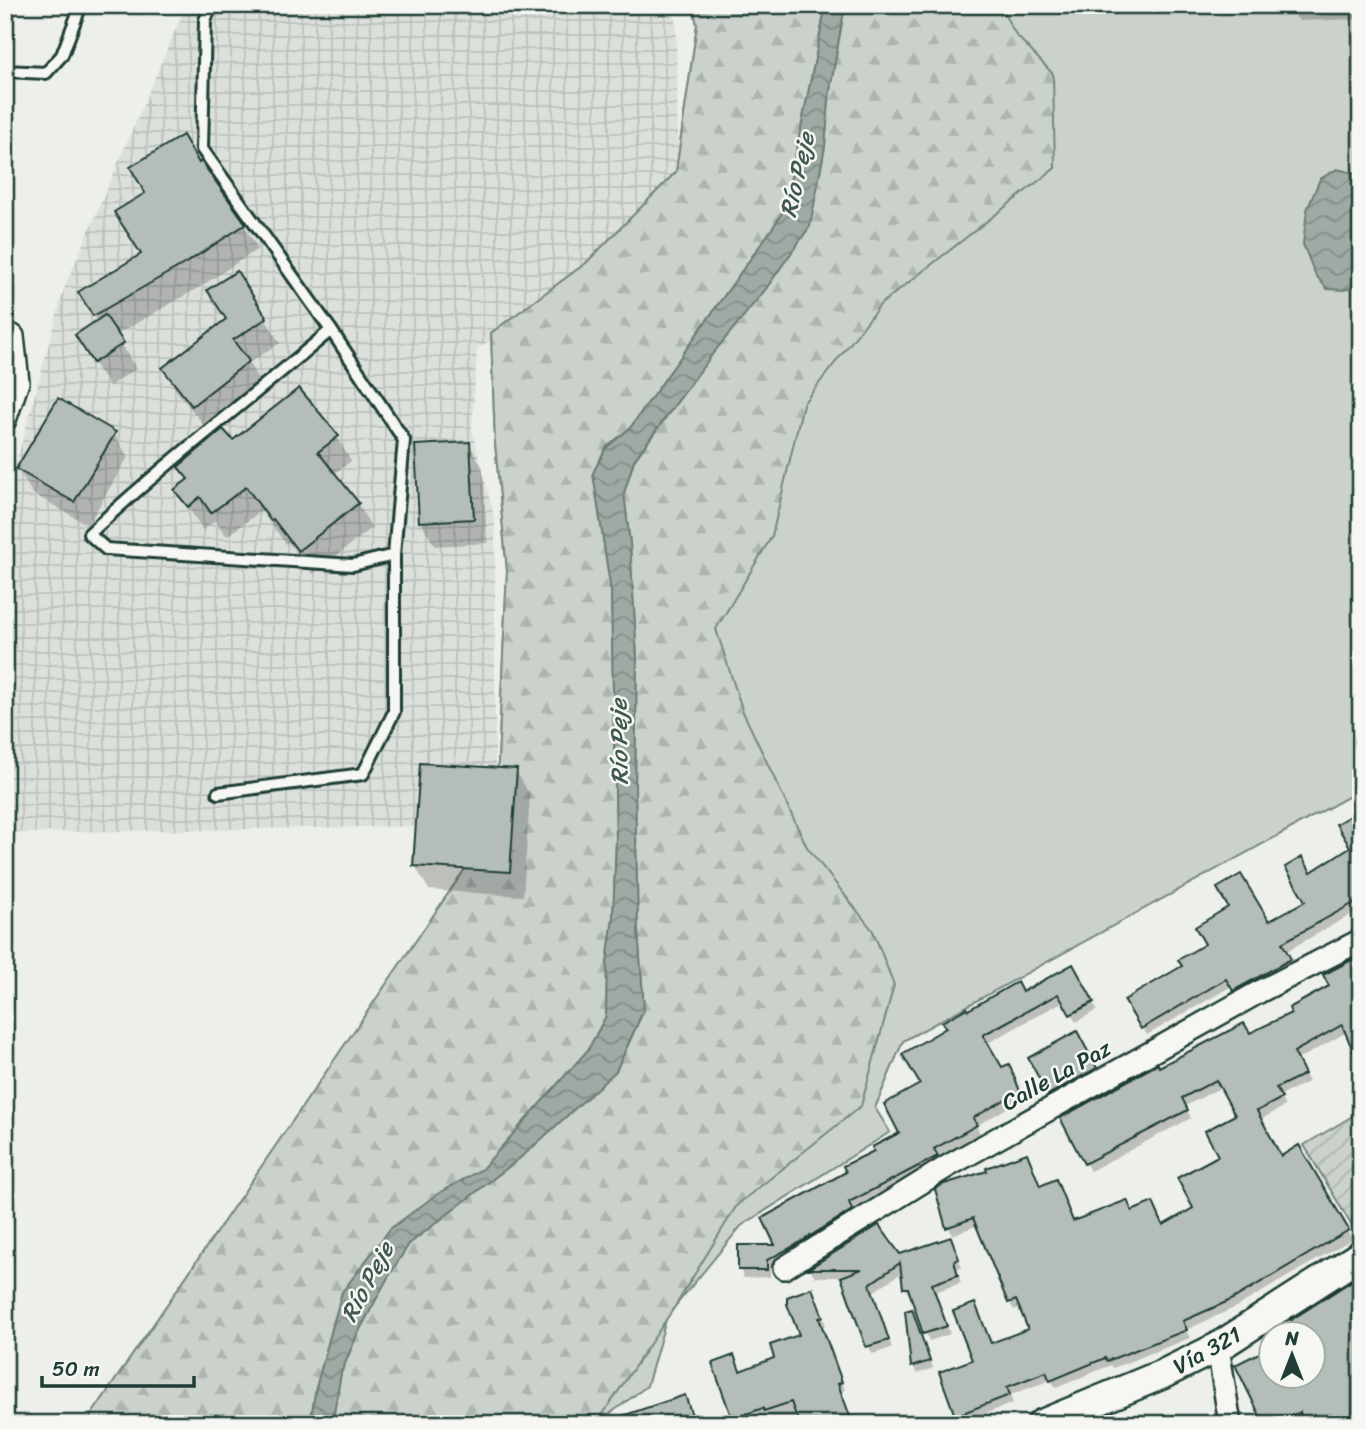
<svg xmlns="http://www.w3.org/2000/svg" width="1366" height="1429" font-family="Sriracha,sans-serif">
<defs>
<pattern id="industrial-grid" width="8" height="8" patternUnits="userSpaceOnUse" patternTransform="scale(1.75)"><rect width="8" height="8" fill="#dce0db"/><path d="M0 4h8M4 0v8" fill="none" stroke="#bcc1bd"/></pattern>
<pattern id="forest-firs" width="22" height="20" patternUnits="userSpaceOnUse" patternTransform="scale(1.75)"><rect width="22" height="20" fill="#cbd2cc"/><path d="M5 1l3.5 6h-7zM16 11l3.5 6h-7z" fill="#aeb5b0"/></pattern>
<pattern id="garden-furrows" width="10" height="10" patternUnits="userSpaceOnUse" patternTransform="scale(1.75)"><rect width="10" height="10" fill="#cbd2cc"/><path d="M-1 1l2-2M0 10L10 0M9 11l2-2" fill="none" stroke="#aeb5b0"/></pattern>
<pattern id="water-waves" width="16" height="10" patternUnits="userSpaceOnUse" patternTransform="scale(1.75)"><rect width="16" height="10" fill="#9faaa4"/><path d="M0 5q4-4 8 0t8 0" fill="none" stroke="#818c86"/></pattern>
</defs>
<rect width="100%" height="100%" fill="#edefea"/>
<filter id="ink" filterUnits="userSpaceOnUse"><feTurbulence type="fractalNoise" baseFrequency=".0143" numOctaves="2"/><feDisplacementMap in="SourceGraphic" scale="14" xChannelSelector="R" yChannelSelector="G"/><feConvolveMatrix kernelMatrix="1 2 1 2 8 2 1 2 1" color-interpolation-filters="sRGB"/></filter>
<g filter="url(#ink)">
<polygon fill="url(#industrial-grid)" points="186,5 672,5 676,21 679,221 477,349 472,430 495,520 495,825 5,833 5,504 64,289"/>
<polygon fill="#cbd2cc" stroke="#758880" stroke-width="2" points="693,5 1361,5 1361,790 903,1041 875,1108 890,1132 741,1226 667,1316 647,1386 596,1424 89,1424 90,1417 495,826 507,571 495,443 491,333 586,263 676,172 697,25"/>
<g fill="url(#forest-firs)" stroke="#758880" stroke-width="2">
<polygon points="693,5 826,5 785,207 776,223 630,428 606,448 593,473 611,591 616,839 613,918 607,963 606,1016 588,1050 482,1169 436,1195 342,1292 316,1388 310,1424 89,1424 90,1417 495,825 507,571 495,443 491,333 586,263 676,172 697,25"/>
<polygon points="845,5 999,5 1016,35 1053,74 1055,168 881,304 803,404 772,536 716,629 743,712 807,847 873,931 894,985 861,1106 737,1205 674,1308 597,1423 332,1424 341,1373 356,1337 387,1278 409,1244 525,1154 616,1071 644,1010 638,931 635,788 637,658 630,544 624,493 634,461 714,352 765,290 810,226 825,146 830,90"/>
</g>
<polygon fill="url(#garden-furrows)" stroke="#758880" stroke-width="2" points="1361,1111 1361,1237 1359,1238 1304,1145"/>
<g fill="url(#water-waves)" stroke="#6c7e77" stroke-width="2">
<polygon points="826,5 845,5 830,90 825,146 810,226 765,290 714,352 634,460 624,493 630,544 637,658 635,788 638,931 644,1009 616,1071 525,1154 409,1244 387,1279 356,1337 341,1373 332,1424 310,1424 316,1388 342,1292 390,1229 436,1195 482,1169 588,1050 606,1016 607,963 613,918 616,839 611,591 593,473 606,448 630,428 776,223 785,207"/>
<polygon points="1337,169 1361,175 1361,285 1344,290 1327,289 1315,274 1303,244 1307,210 1320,179"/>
</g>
<g fill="#0003">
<polygon points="1294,5 1361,5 1361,19 1299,21 1294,13"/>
<polygon points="199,165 244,225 258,249 203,285 116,335 136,369 109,386 91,359 98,322 80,292 142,256 116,213"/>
<polygon points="237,273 280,343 249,363 262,386 207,429 178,393 164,369 227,320"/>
<polygon points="114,433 128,457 88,525 32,493 18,469"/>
<polygon points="337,437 351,461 334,474 358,504 372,528 313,574 288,542 286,544 261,511 227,536 215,521 203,530 177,490 188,481 180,467 232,443"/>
<polygon points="469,444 483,468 487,543 435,546 421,522"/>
<polygon points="516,771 530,795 523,896 429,890 415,866"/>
<polygon points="1361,829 1361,909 1285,952 1294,967 1239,998 1232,986 1147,1035 1127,1001 1308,901 1310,874 1352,848"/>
<polygon points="1072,967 1097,1010 1076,1022 1064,1001 986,1044 1001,1070 1013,1073 1023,1099 976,1126 980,1133 937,1158 940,1164 852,1210 856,1218 798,1254 770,1268 770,1277 744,1278 740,1270 778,1247 849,1173 902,1134 948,1029 967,1012 1022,994"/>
<polygon points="1331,987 1347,1032 1297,1060 1308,1082 1279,1096 1285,1106 1260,1120 1281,1158 1298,1148 1352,1239 1236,1307 1186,1330 1190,1338 1113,1368 1111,1365 1056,1388 1051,1380 1010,1395 1013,1403 961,1423 957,1415 974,1361 975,1305 991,1344 1030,1330 1021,1307 1014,1310 1009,1302 978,1225 952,1235 937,1190 1041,1187 1060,1189 1074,1223 1132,1213 1163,1227 1195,1209 1221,1157 1238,1116 1222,1087 1185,1106 1191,1118 1090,1171 1062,1119 1159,1069 1249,1035 1294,1014"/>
<polygon points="1076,1034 1100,1076 1053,1102 1031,1059"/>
<polygon points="878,1227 899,1256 954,1247 962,1267 957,1269 961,1283 935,1292 950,1334 929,1341 912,1295 909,1295 905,1288 903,1272 873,1292 892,1348 872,1354 843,1277 815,1277 811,1270"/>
<polygon points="1361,1277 1361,1424 1307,1424 1306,1421 1300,1424 1266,1424 1237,1366 1272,1349 1272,1376 1314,1376 1314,1334 1300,1334 1293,1321"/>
<polygon points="815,1298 826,1325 822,1326 845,1390 841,1392 853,1424 736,1424 714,1364 734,1357 741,1372 777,1359 801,1336"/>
<polygon points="911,1311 933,1368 917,1374 913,1366"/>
</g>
<g fill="#b4bdb8" stroke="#1f3d34" stroke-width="2">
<polygon points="183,135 199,163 201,161 246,224 189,261 93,316 78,292 141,254 114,212 145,193 130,167"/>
<polygon points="237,271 267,318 233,340 249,361 192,406 162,368 226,319 207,290"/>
<polygon points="105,315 124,343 93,363 75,335"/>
<polygon points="299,388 339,436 318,452 359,503 298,551 273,519 271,521 246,487 211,513 200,497 188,507 174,490 188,479 178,467 223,429 233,440"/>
<polygon points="58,398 116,432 74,502 16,469"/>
<polygon points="470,442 474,519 419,522 415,445"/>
<polygon points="420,763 517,769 510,872 413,866"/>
<polygon points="1353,814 1361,826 1361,899 1282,943 1291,959 1233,991 1226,979 1141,1029 1124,1000 1182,966 1178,960 1205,944 1195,927 1228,907 1217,888 1241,874 1269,921 1305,901 1285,867 1302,857 1311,872 1350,847 1336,824"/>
<polygon points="1361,955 1361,1069 1342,1025 1294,1052 1305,1074 1276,1088 1282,1098 1257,1111 1281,1156 1299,1145 1349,1230 1231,1300 1183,1321 1187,1330 1107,1361 1105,1358 1050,1381 1046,1372 1007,1387 1010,1395 955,1416 939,1372 972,1360 953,1311 975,1303 991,1343 1028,1329 1016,1300 1008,1303 973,1218 946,1228 935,1189 944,1184 987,1171 986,1168 1027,1153 1040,1186 1056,1179 1073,1221 1127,1200 1132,1211 1153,1202 1163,1225 1193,1208 1177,1178 1218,1156 1205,1131 1235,1115 1216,1080 1182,1098 1188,1110 1084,1164 1060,1118 1158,1064 1159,1067 1244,1023 1250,1033 1291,1013 1289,1008 1329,986 1323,975"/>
<polygon points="1073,964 1094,1002 1070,1015 1058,994 983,1035 1002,1067 1009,1064 1020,1091 973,1118 977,1125 934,1149 938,1156 849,1202 852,1210 794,1246 767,1260 767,1270 738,1270 738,1245 775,1245 762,1218 846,1172 843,1166 874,1151 872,1147 899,1133 884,1104 920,1084 902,1054 946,1028 942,1022 967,1008 968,1010 1017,982 1022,992"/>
<polygon points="1077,1031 1097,1068 1048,1095 1028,1058"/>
<polygon points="879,1225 900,1254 951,1237 959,1259 954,1261 958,1275 932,1284 947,1326 923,1334 908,1288 903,1288 900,1263 870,1284 889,1340 866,1347 841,1277 862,1269 808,1269"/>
<polygon points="1361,1275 1361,1419 1350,1424 1305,1424 1300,1412 1276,1424 1264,1424 1235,1365 1271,1347 1271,1376 1313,1376 1313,1334 1298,1334 1291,1320"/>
<polygon points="812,1288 823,1317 819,1318 842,1382 838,1384 853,1424 799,1424 791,1402 764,1411 763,1408 732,1419 712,1363 734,1355 740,1371 774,1358 770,1345 799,1335 787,1304 787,1297"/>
<polygon points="912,1309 930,1361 911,1367 905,1311"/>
<polygon points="685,1395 695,1424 607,1424 607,1421"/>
</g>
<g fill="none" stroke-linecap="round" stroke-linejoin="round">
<defs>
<g id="service">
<polyline points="212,5 205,20 202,149 331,330 404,440 394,555 394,712 363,774 218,793"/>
<polyline points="5,71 46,73 62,55 81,5"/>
<path d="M331 330C251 398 166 462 89 534L106 549 353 565 394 555"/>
</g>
<g id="minor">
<polyline points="5,335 13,336 18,382 5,420"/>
<polyline points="784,1268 948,1166 1259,992 1361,940"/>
<polyline points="1218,1347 1230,1424"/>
</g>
<polyline id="tertiary" points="1042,1424 1163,1374 1218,1347 1361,1255"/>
</defs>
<use href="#service" stroke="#1f3d34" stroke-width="16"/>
<use href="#minor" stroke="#1f3d34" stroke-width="26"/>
<use href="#tertiary" stroke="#1f3d34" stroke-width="33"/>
<use href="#service" stroke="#f6f6f2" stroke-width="10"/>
<use href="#minor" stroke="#f6f6f2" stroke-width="21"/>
<use href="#tertiary" stroke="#f6f6f2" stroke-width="28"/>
</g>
</g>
<g text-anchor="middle" stroke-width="5" stroke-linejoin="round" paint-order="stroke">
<g font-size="23" fill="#1f3d34" stroke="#f6f6f2">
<text transform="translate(1056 1075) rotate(-29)" y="8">Calle La Paz</text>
<text transform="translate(1207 1350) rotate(-29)" y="8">Vía 321</text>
</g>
<g font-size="24" font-style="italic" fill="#3f5850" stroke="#f6f6f2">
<text transform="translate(797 175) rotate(-77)" y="8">Río Peje</text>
<text transform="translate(619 742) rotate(-91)" y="8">Río Peje</text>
<text transform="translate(367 1282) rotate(-62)" y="8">Río Peje</text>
</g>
</g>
<rect width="1366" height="1429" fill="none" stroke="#f6f6f2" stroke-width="28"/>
<rect x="14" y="14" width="1338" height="1401" fill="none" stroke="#1f3d34" stroke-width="2.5" filter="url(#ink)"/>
<g transform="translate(1292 1355)"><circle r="33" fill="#f6f6f2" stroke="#a0aca6" stroke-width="2"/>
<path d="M0-5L12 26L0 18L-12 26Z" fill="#1f3d34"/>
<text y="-10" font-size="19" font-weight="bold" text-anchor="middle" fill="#1f3d34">N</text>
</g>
<path d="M42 1376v10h152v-10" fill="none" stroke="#1f3d34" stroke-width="3.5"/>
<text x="52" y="1376" font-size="21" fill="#1f3d34" stroke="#f6f6f2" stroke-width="5" paint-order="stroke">50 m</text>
</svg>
